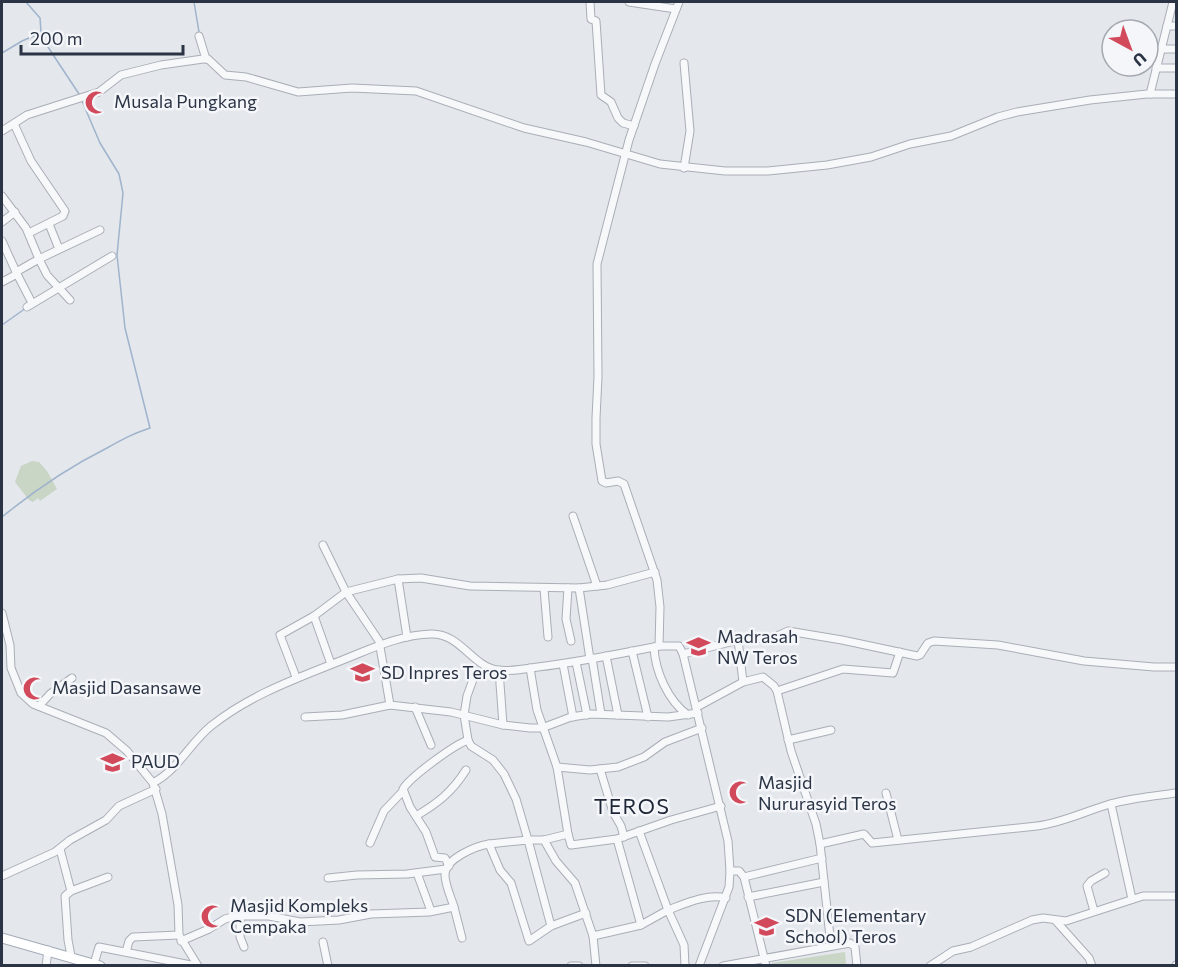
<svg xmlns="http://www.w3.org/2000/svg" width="1178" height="967" font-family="Commissioner,sans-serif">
<rect width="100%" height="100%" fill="#e4e7ec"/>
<g fill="#c9d6c5">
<polygon points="32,461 39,462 47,471 57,489 40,501 38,498 33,502 29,500 15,482 21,466"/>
<polygon points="845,952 846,965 773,966 772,963"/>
</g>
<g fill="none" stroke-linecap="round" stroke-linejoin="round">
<g stroke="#9fb4cc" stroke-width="1.5">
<polyline points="26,2 40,18 41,32"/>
<polyline points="194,2 199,32"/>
<polyline points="2,53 22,41 41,33 44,41 79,94"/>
<polyline points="2,325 26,308"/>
<path d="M2 517C35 490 69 467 107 448 123 439 132 434 150 428L125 328 117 255 123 193 119 174 100 143 82 101"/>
</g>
<defs>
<g id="minor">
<polyline points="590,2 591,19 596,21 601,95 611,102 618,118 623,123 634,126"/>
<polyline points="629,2 676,9"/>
<polyline points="679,2 655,64 629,140 597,264 598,377 596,418 596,444 602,481 606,483 618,481 624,484 657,580 660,607 659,646 679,646 683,654 728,841 730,871 729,887 699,966"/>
<polyline points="1167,26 1176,26"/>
<polyline points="199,36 206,59"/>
<polyline points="1161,49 1176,49"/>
<polyline points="1156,68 1176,68"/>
<polyline points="1150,94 1173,2"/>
<polyline points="15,126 31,161 65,211 63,216 29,233"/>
<polyline points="2,131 27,115 99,92 121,75 161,65 203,59 208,59 225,75 246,77 298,92 352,88 416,91 524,128 586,142 660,164 725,171 768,171 827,165 871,157 910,144 951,136 998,117 1017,112 1090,100 1147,94 1176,94"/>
<polyline points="684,168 690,131 684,63"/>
<polyline points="2,196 26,228 39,259 16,272"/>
<polyline points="2,222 15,212"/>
<polyline points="49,224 59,249"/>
<polyline points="2,241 17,274 2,282"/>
<polyline points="17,274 32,303"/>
<polyline points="70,300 47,275 39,259 100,230"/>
<polyline points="27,307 112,256"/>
<polyline points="573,516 597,586"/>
<polyline points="323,545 346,592 379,641 390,705 451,712 503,725 530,728 542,728 571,717 591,714 668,717 698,713"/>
<polyline points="398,579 407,637"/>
<polyline points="568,588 566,619 571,641"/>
<polyline points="579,588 590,659"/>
<polyline points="544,589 548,637"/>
<polyline points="2,613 10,645 11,668 21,693 33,704 106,733 127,751 153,783 162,814 178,905 179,935 198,966"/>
<polyline points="314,616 346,592 398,579 421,578 470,586 579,588 607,585 655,572"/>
<polyline points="738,640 743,682 763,677 774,686 777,691 791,751 816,824 820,844 831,946"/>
<path d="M654 647C655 671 668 701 688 715"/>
<polyline points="632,651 648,717"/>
<polyline points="683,654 738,640 775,637 788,631 842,640 917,656 920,655 928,643 934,641 998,645 1084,661 1154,667 1176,667"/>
<polyline points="606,656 618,715"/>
<polyline points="592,658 601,714"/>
<polyline points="576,662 587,715"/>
<polyline points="563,664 573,717"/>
<polyline points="530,668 537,710 557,767 568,834"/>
<polyline points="499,670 503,725"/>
<polyline points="296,677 280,635 314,616 331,664"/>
<polyline points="474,677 467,696 464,715 468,740 471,746 493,760 504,774 516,799 528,840 544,840 568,834 571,845 617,839 671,820 721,806"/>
<polyline points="777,691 843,669 893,673 900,652"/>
<polyline points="39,706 50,694 72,678"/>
<polyline points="415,707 431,745"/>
<polyline points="697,707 743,682"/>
<polyline points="305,717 342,715 390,705"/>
<polyline points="788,740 831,730"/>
<polyline points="557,767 590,770 618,767 644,757 665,742 702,728"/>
<polyline points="600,769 613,812 621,826 624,837"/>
<path d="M153 783C178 770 190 743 211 726 251 694 298 678 345 659 373 648 399 635 431 634 460 633 472 666 497 670 510 672 525 669 538 667 579 662 619 654 659 646"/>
<polyline points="886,793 898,840"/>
<polyline points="1111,804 1132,899"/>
<path d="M416 816C438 803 452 792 466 770"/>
<path d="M639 831 668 910C684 904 708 893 726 898"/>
<polyline points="617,839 641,925"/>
<polyline points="544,840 556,861 575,883 593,936 596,966"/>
<polyline points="370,843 384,811 403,791"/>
<polyline points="489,844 528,840 551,926"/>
<path d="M820 844 864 834 872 843 1037 826C1062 823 1086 811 1110 804 1132 798 1154 796 1176 793"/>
<polyline points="60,849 71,891"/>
<path d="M449 866 445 858 435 857 426 832 410 807 403 789C410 777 454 745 468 740"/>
<polyline points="730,871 739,871 744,877 766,966"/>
<polyline points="417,873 431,911"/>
<polyline points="2,876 55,852 70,840 106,820 119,806 156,789"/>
<polyline points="744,877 822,858"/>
<polyline points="328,878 357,875 407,874 446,869"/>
<polyline points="748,897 824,882"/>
<polyline points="454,907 462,938"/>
<polyline points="1094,911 1087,886 1091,881 1105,873"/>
<polyline points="240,916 240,937 244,947"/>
<polyline points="1055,920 1089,958 1092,966"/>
<polyline points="593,936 641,925 668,910 684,945 685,966"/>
<path d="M181 941 209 929 225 919 236 916H269L300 922 339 920 371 914 429 912 454 907C451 897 445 885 445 875 444 859 476 846 489 844L500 870 511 883 529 941 551 926 586 913"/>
<polyline points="323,942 328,966"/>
<polyline points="126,952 129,941 133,937 179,935"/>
<polyline points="71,956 68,940 65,896 71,891 108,877"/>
<polyline points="94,964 99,947 196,966"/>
<polyline points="46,966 48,950"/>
<polyline points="571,966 579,966"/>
<polyline points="632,966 645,966"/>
<polyline points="723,966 850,943 855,947 857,966"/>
<polyline points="930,966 953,951 971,947 1032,920 1043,918 1066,921 1143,896 1176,896"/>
<polyline points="1176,966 1176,965"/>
</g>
<polyline id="major" points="2,938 100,966"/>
</defs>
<use href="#minor" stroke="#a9aeb7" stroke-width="9"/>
<use href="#major" stroke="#a3abb8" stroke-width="11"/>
<use href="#minor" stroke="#f7f8fa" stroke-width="7"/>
<use href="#major" stroke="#fff" stroke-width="9"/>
</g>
<defs>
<symbol id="mosque-bare" viewBox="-9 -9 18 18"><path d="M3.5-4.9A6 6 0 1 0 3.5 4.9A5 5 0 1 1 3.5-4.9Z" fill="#d1495b" stroke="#f4f6f9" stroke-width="2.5" paint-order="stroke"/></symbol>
<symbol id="school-bare" viewBox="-9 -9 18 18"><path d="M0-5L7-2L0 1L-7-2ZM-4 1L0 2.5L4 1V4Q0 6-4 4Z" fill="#d1495b" stroke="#f4f6f9" stroke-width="2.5" paint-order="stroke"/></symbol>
</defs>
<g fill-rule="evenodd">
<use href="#mosque-bare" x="80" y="86" width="33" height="33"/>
<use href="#school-bare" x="682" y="630" width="33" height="33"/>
<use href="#school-bare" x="346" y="656" width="33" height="33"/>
<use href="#mosque-bare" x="18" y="672" width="33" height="33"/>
<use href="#school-bare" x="96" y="746" width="33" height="33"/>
<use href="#mosque-bare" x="724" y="776" width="33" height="33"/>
<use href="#mosque-bare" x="196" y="900" width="33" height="33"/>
<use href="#school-bare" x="750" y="910" width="33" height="33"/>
</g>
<g text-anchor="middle" stroke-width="5" stroke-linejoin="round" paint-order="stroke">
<g font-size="18" fill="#2b3445" stroke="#f4f6f9" text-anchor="start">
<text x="114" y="108">Musala Pungkang</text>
<text x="717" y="643">Madrasah<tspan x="717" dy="21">NW Teros</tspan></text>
<text x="381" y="679">SD Inpres Teros</text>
<text x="52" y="694">Masjid Dasansawe</text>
<text x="131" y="768">PAUD</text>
<text x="758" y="789">Masjid<tspan x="758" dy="21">Nururasyid Teros</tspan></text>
<text x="230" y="912">Masjid Kompleks<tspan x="230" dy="21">Cempaka</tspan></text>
<text x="785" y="922">SDN (Elementary<tspan x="785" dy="21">School) Teros</tspan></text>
</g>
<g font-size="21" letter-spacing="1.5" fill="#1d2536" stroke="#f4f6f9">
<text x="632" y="814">TEROS</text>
</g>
</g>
<rect width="1178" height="967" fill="none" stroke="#2b3445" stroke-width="6"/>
<g transform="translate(1130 48) rotate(139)"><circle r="28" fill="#f4f6f9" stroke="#a4a8b1" stroke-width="1.5"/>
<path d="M0-4.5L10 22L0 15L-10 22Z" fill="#d1495b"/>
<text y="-9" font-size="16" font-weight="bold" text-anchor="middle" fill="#2b3445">U</text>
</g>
<path d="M21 45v9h162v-9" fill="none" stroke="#2b3445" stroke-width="3"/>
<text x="30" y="45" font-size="18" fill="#2b3445" stroke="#f4f6f9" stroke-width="4.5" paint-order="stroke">200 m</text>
</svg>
